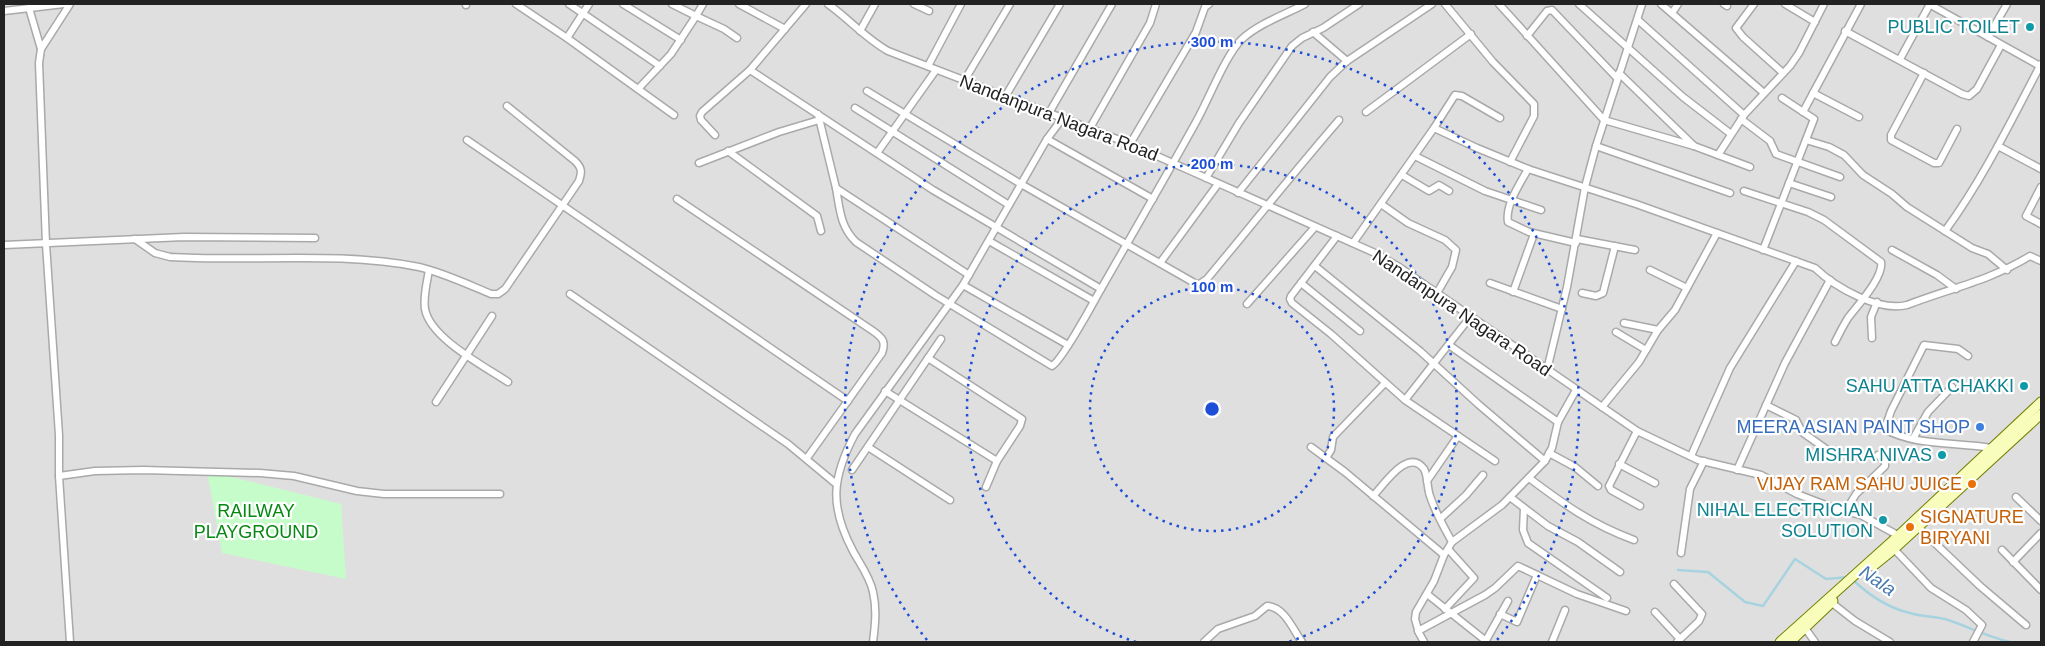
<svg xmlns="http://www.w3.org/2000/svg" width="2045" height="646" font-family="Arial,sans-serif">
<rect width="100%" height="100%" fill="#f2efe8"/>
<rect fill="#e0dfdf" x="4" y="4" width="2037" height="638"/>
<polygon fill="#c5fcca" points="207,471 341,504 346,579 222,553"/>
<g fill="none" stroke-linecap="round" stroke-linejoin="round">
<g stroke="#a7d3e1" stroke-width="2.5">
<polyline points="1678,570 1708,572 1745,602 1763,606 1795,559 1826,579 1849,577"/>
<path d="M1853 580C1870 596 1888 608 1910 613 1922 617 1936 616 1948 620 1969 627 1988 637 2010 642"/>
</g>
<defs>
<g id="street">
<polyline points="70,4 41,49 39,63 46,244 59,435 59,476 70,642"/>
<polyline points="516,4 567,38 674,115"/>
<polyline points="569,4 660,66"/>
<polyline points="623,4 681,40"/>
<polyline points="672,4 696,16 703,4"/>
<polyline points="739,4 785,29"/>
<polyline points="806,4 750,70 933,190 1101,289"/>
<path d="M828 4C849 19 865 38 888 51L1130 144 1375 253 1399 267 1637 431 1698 460 1761 475 1797 494 1836 509 1861 515 1901 537"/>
<polyline points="914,4 929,11"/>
<polyline points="1445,4 1493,62 1534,104 1534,116 1510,162"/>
<polyline points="1499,4 1604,120 1694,146"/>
<polyline points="1579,4 1683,97 1731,134"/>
<polyline points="1661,4 1764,93"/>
<polyline points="1724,4 1727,6"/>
<polyline points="1754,4 1736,28 1743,37 1783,73"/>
<polyline points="1785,4 1815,22"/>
<polyline points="1929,4 2040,66"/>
<polyline points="466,5 466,4"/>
<polyline points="29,8 41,49"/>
<polyline points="4,11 64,4"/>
<polyline points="1672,13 1678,4"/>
<polyline points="1638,20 1744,115"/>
<polyline points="860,31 875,4"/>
<polyline points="1845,31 1962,94 1969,96 1977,89 2001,45"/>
<polyline points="1313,32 1347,61"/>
<polyline points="1527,36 1547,11 1552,10 1617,78"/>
<polyline points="1988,37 2007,4"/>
<polyline points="567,38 589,4"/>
<polyline points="1900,59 1930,4"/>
<polyline points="928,66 961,4"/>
<polyline points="1619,73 1694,146 1750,167"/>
<polyline points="1924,73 1891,135 1891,140 1934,163 1939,163 1957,129"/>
<polyline points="964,81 1010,4"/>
<polyline points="638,89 671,54 696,16 724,29 737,38"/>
<path d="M867 91 1021 184 1198 285 1207 279C1251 226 1294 172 1339 120"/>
<polyline points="1813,93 1859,117"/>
<polyline points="1005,97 1060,4"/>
<polyline points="855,108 1009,205"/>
<polyline points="1366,112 1471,34"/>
<polyline points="1803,112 1861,4"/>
<polyline points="1049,113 1112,4"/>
<polyline points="818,114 836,188 969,275"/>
<polyline points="1741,119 1770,141 1776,154 1840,177"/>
<polyline points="1090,128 1150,23 1156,4"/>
<path d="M1434 128 1477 148 1528 169 1636 204 1815 268C1836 288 1879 312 1907 305 1951 288 1989 281 2030 256L2041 261"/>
<polyline points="715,135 701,120 700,116 702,112 750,70"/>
<polyline points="1047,139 1153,199"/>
<polyline points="467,140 848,401"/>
<polyline points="1806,140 1829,147 1844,155 1863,175 1892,194 1907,207 1972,248 1988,254 2007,270"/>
<polyline points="1130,144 1196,32 1205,7 1209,4"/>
<polyline points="1596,146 1730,193"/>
<polyline points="1998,146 2041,169"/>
<polyline points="728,151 817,216 821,231"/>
<polyline points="877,153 936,70"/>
<polyline points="1718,155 1744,115 1790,66 1799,53 1824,4"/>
<polyline points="1415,156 1485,191 1541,210"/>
<polyline points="699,163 779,132 819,120"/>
<path d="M1528 169C1520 184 1505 205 1508 222L1529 232 1576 243"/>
<polyline points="1402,175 1429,191 1439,185 1449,191"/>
<polyline points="1206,178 1239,123 1292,46 1302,38 1323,28 1359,4"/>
<polyline points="1789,183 1831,197"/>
<polyline points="2041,187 2026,216 2041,224"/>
<path d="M836 188C840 210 840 226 856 242L935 295 1052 366C1061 361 1090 309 1097 296 1130 238 1164 180 1196 122 1208 101 1226 54 1242 39 1260 23 1284 15 1305 4"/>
<path d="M1744 191 1808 212 1824 220 1881 262C1884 277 1857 306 1848 318 1843 326 1839 334 1835 342"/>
<polyline points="1238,193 1330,77 1347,61 1432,4"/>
<path d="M677 199 873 331C883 338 886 342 882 353L807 458"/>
<polyline points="1381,204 1408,223 1445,240 1456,250 1452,267 1437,293"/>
<path d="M1945 231C1983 179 2011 121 2041 64"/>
<polyline points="1337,236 1291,296 1290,299 1292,303 1331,334 1405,400 1495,461"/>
<path d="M135 239 155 253 170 257C252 262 338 251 419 267 444 273 467 284 491 294H498L505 289 579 181C582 172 582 168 575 161L507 106"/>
<polyline points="1577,239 1635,250"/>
<polyline points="989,241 1094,301"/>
<polyline points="1353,243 1434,128 1455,95 1462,96 1500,118"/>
<polyline points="4,245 184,237 315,238"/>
<polyline points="1763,250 1814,119 1782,98"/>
<polyline points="1892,250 1937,275 1956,289"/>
<polyline points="1160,263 1218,184"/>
<polyline points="1315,266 1420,351 1478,404 1545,461"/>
<path d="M429 270C427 282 423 297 425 309 430 338 484 366 508 382"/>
<polyline points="1650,270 1687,288"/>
<polyline points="1301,283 1360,331"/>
<polyline points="1490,283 1562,309"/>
<polyline points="963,285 1068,345"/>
<polyline points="1513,292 1534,234"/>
<polyline points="1582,293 1596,296 1603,293 1615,246"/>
<polyline points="570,294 788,444 835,483"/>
<polyline points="1247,304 1315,227"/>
<polyline points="1624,323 1658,330"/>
<polyline points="1616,332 1646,350"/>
<polyline points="1872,338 1871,317 1877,302"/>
<polyline points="1449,345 1558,422"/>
<path d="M1968 356 1958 349 1924 345 1891 411 1885 429C1914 446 1958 442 1991 448"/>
<polyline points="928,358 1022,419 1020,426 997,461 986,487"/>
<polyline points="1547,370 1567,287 1585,187 1596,146 1642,4"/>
<polyline points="885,391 997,461"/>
<polyline points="1405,400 1471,316"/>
<polyline points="436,402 492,316"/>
<polyline points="1766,405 1796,420 1802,432 1833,454"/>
<polyline points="1602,407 1639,362 1658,330 1675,310 1717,233"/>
<polyline points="1637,431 1609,486 1611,490 1640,506"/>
<polyline points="1913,439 1928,412 1952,387"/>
<polyline points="868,447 950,500"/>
<polyline points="1311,447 1345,472 1444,555 1434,581 1416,612 1415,619 1419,633 1424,642"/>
<polyline points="1549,453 1575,467 1598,486"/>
<polyline points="1691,456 1730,368 1796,261"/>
<polyline points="1326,458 1331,450 1333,437 1385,383"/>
<polyline points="1619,464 1655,483"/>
<polyline points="852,470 941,339"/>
<polyline points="1737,470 1785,363 1830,280"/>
<polyline points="59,476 95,471 143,470 260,473 294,476 357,491 384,494 500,494"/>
<path d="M1529 478C1565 505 1591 524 1634 540"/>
<polyline points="1427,481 1458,436"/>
<path d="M1373 496C1384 485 1408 447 1424 469 1428 476 1427 488 1430 496 1435 512 1444 527 1452 542"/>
<polyline points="1510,497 1548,526 1578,542 1620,572"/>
<polyline points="2016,497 2041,521"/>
<polyline points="1524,508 1523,530 1528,543 1607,598"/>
<polyline points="1845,512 1856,494 1885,466 1885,462 1878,455"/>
<polyline points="1440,519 1466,495 1483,475"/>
<polyline points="1918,527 1980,586 2026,625"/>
<polyline points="1894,549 1931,588 1966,610 1982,625 1973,642"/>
<polyline points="2002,550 2041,590"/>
<polyline points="1681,553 1690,489 1704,461"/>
<polyline points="1444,555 1452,542 1502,505 1545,461 1552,448 1558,422 1576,390"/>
<polyline points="2013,562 2041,533"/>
<polyline points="1674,584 1702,614 1699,621 1677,642"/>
<polyline points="1427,594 1486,641"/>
<polyline points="1832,603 1855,621 1890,642"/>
<polyline points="1445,609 1474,578 1448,549"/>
<polyline points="1655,612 1680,639"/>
<polyline points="1500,614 1517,622 1537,575"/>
<polyline points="1805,628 1815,642"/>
<polyline points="1418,631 1485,595 1495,588 1518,566 1577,594 1626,611"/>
<path d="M873 642C875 626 877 609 873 592 870 577 860 564 853 551 829 506 832 477 855 434L963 285 1047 139 1062 119"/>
<path d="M1204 642 1218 629 1255 616 1267 606C1285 607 1293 630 1302 642"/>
<polyline points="1485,642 1508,601"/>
<polyline points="1552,642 1565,610"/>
</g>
<g id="secondary">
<polyline points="1873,566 1894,549 2041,414"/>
<polyline points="1780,642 1898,536 2041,402"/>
<polyline points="1790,642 1833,601"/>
</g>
</defs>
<use href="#street" stroke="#a9a9a9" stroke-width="9"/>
<use href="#secondary" stroke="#718100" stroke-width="11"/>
<use href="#street" stroke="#fff" stroke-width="6"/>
<use href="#secondary" stroke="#f8fdbb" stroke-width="9"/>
</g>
<g fill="none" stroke="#1d4ed8" stroke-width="2.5" stroke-dasharray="2.5 5">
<circle cx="1212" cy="409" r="122"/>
<path d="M1136 642A245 245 0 1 1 1288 642"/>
<path d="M927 640A367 367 0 1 1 1497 640"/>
</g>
<g fill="#0f9aa8" stroke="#fff" stroke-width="2">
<circle cx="2030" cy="27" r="5"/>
<circle cx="2024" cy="386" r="5"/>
<circle cx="1942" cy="455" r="5"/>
<circle cx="1883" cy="520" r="5"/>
</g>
<circle fill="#3f7fe0" stroke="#fff" stroke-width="2" cx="1980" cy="427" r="5"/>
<g fill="#e8710a" stroke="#fff" stroke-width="2">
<circle cx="1972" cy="484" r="5"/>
<circle cx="1910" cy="527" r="5"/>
</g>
<g text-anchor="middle" stroke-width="4.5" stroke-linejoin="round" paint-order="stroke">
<g font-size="18" fill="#0d838f" stroke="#fff" text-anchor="end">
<text x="2020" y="33">PUBLIC TOILET</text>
<text x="2014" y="392">SAHU ATTA CHAKKI</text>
<text x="1932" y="461">MISHRA NIVAS</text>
<text x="1873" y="516">NIHAL ELECTRICIAN<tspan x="1873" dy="21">SOLUTION</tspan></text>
</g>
<g font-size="18" fill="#222" stroke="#fff">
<text transform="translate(1059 118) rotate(21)" y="6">Nandanpura Nagara Road</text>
<text transform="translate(1462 313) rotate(34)" y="6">Nandanpura Nagara Road</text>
</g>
<g font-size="18" fill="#366cbe" stroke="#fff" text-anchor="end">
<text x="1970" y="433">MEERA ASIAN PAINT SHOP</text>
</g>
<g font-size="18" fill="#c56008" stroke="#fff" text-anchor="end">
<text x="1962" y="490">VIJAY RAM SAHU JUICE</text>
<text x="1920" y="523" text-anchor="start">SIGNATURE<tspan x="1920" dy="21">BIRYANI</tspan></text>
</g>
<g font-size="18" fill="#068913" stroke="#fff">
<text x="256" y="517">RAILWAY<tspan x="256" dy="21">PLAYGROUND</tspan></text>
</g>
<g font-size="19" font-style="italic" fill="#4479b0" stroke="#fff">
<text transform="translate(1878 580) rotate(34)" y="7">Nala</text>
</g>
</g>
<circle cx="1212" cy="409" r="8" fill="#1d4ed8" stroke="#fff" stroke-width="2.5"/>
<g font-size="15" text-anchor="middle" font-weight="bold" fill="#1d4ed8" stroke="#fff" stroke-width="4.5" stroke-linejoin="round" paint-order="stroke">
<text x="1212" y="47">300 m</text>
<text x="1212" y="169">200 m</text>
<text x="1212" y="292">100 m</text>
</g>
<rect width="2045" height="646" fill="none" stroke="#222222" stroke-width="10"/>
</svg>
